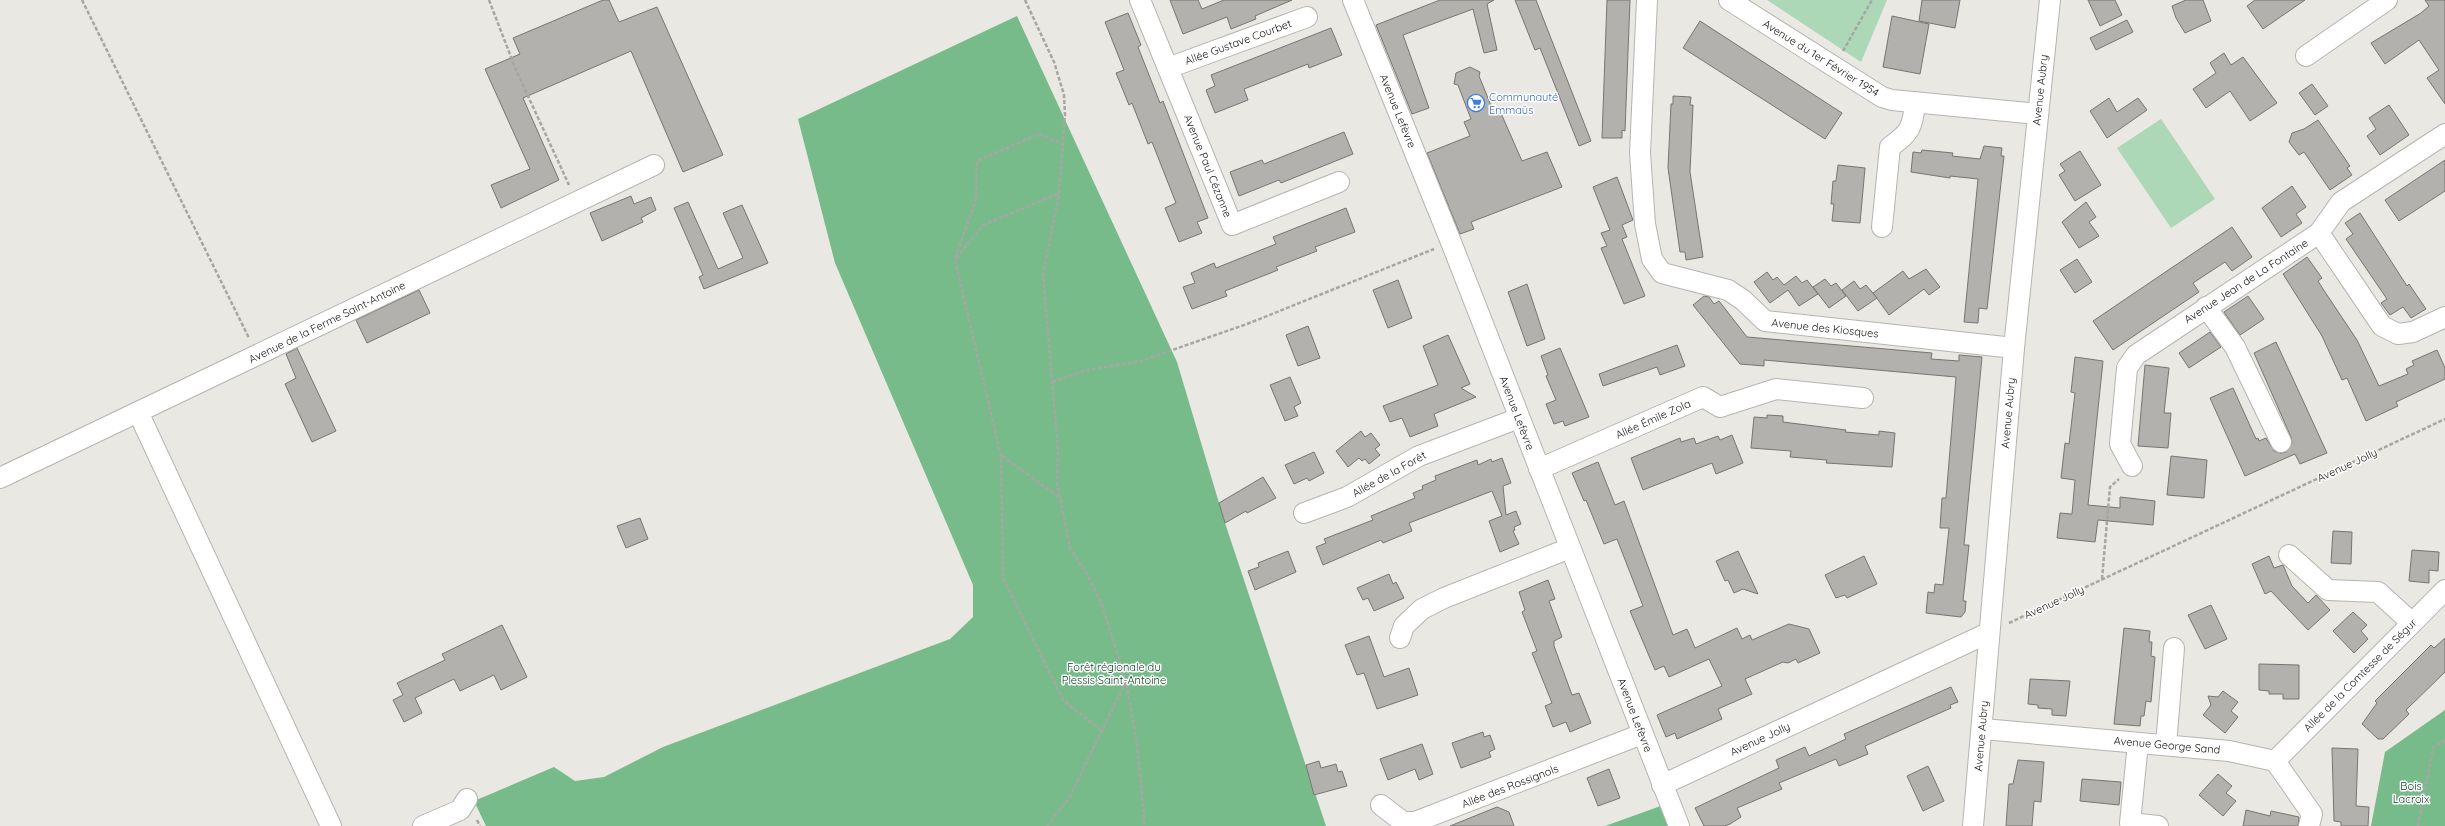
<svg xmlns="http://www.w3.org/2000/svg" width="2445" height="826" font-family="Quicksand,sans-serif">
<rect width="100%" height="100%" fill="#eae8e3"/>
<g fill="#acd8b7">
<polygon points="1767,0 1887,0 1861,62"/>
<polygon points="2161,119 2215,199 2171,228 2117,148"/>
</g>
<g fill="#78bb8b">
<polygon points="1017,16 1177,362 1225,523 1326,826 486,826 474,801 554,767 575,781 604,777 663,747 950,639 973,617 973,585 835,263 798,119"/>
<polygon points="2445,710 2445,826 2371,826 2385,752"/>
<polygon points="1669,803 1678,826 1605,826"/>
</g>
<g fill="#b3b1ad" stroke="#777572">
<polygon points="603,0 609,0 619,22 657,7 723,155 683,172 631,51 523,98 559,180 501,208 491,185 530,169 485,69 520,54 513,38"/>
<polygon points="1170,0 1198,0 1202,9 1224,0 1292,0 1255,16 1256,19 1231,29 1227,17 1183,34"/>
<polygon points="1440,0 1494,0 1487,4 1497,50 1484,53 1473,9 1403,35 1429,108 1412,114 1376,25"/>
<polygon points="1515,0 1536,0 1591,141 1579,146 1540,48 1535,50"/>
<polygon points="1607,0 1630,0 1625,131 1622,130 1622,138 1602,138"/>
<polygon points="1922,0 1960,0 1955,28 1919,21"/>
<polygon points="2088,0 2115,0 2122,15 2100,26"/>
<polygon points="2186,0 2203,0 2211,21 2185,33 2176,18 2172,6"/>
<polygon points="2255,0 2305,0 2263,29 2247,6"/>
<polygon points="2425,0 2445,0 2445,104 2427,78 2439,70 2419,40 2385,64 2371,43 2421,13 2429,6"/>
<polygon points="1128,13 1141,45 1138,47 1160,103 1163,101 1208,218 1197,222 1202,233 1179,242 1165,208 1176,203 1152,142 1148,144 1132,103 1129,105 1116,73 1124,70 1105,22"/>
<polygon points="1892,16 1929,24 1920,74 1883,67"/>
<polygon points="2127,20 2133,32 2096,50 2090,38"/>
<polygon points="1700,21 1842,113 1825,139 1683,48"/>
<polygon points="1331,28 1342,55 1309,68 1308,64 1244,89 1248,100 1215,113 1206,90 1215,86 1211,75"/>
<polygon points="2224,53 2231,65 2243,57 2277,103 2250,121 2230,91 2206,108 2193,89 2216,73 2210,63"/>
<polygon points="1470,67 1480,72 1479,76 1494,113 1500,111 1522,161 1547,152 1562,187 1471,222 1474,229 1460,234 1427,153 1470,136 1464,122 1471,119 1458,85 1454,84 1456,73"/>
<polygon points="2312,84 2328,106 2315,115 2299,93"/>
<polygon points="1673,96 1691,97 1690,105 1693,105 1690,172 1703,257 1686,260 1685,252 1680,252 1668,168 1671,104 1673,104"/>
<polygon points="2109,98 2117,112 2138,98 2147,110 2107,138 2090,111"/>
<polygon points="2389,105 2409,135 2380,155 2367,136 2376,129 2369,118"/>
<polygon points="2318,120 2350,166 2347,168 2352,175 2330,190 2304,152 2299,155 2289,142 2292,133 2304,129"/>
<polygon points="1344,132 1353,154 1281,183 1279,180 1239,196 1230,172 1262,160 1264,164"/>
<polygon points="1984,146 2002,148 2001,156 2004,156 1987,309 1979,308 1978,323 1964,322 1978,179 1950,176 1950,178 1911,172 1913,152 1921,153 1922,150 1953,153 1952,156 1980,159"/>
<polygon points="2080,151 2101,185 2075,201 2059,175 2065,171 2060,164"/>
<polygon points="2445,160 2445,191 2399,221 2385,200"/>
<polygon points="1838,165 1865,168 1860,223 1832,221 1834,204 1831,204 1833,181 1836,181"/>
<polygon points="1617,177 1633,220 1622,225 1627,237 1622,239 1645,296 1624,304 1601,248 1607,246 1601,233 1610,230 1593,187"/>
<polygon points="2292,186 2306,207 2296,214 2302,223 2281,237 2262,208"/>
<polygon points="631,196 634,204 651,197 656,210 641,218 643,222 602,241 590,213"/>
<polygon points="688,202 718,269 743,258 723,213 742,205 768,263 704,289 699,277 703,275 674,208"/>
<polygon points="2086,202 2096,217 2089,222 2099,236 2079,248 2062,222"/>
<polygon points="1346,208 1355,232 1315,247 1317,251 1276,267 1278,270 1225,291 1227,296 1192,309 1183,287 1195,283 1191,273 1214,263 1216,268 1276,244 1273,237"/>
<polygon points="2360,213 2407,286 2409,284 2426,309 2411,318 2403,307 2390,315 2381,303 2387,299 2346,239 2353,234 2345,223"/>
<polygon points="2232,227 2252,257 2232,271 2225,262 2193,283 2199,292 2113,350 2093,321"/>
<polygon points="2307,257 2322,278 2318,281 2323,289 2357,340 2379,386 2408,374 2406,369 2414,365 2412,361 2437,350 2445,368 2445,379 2396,402 2398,406 2366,421 2347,378 2342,380 2322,336 2283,274"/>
<polygon points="2077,259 2092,282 2075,293 2060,270"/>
<polygon points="1926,269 1940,287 1929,295 1924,289 1889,315 1873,293 1903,271 1909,279"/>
<polygon points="1767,272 1773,280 1777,277 1784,285 1796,276 1802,283 1807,280 1818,294 1799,306 1788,290 1770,303 1754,282"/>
<polygon points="1825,279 1831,286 1836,283 1846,296 1829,308 1813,287"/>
<polygon points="1398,280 1412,318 1388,328 1373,290"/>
<polygon points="1854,281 1860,289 1866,285 1877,298 1858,311 1842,290"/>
<polygon points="1527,284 1545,339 1527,346 1508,292"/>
<polygon points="419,290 430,313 367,343 356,320"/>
<polygon points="1704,296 1709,297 1714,304 1719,301 1747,337 1932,353 1931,359 1959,361 1959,355 1982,357 1964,545 1969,545 1963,601 1966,601 1965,612 1961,617 1926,613 1928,592 1934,593 1935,584 1943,585 1949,528 1940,528 1942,498 1946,498 1956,377 1764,360 1764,366 1740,364 1693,305"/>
<polygon points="2248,296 2264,319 2240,335 2224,312"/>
<polygon points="1308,326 1320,358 1298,366 1286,335"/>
<polygon points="2210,332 2221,347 2189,368 2179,353"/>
<polygon points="1448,335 1470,384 1461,388 1476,397 1434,414 1438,426 1410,437 1402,418 1390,422 1383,406 1438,385 1423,346"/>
<polygon points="2276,342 2327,453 2300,464 2295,454 2245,476 2210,398 2233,388 2256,439 2258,438 2259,441 2266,438 2274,451 2281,453 2286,452 2292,443 2291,437 2254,353"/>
<polygon points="1677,345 1685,366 1660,375 1657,367 1603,386 1599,374"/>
<polygon points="297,348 336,431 312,442 285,384 296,378 286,354"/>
<polygon points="1560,348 1589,417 1565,426 1563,421 1554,424 1546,404 1556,400 1546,376 1548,375 1541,356"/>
<polygon points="2075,357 2103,361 2088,505 2120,508 2120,497 2155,501 2153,525 2098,520 2095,542 2057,538 2060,513 2072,514 2075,480 2061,478 2065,443 2069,444 2075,393 2071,392"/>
<polygon points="2145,365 2169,368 2164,413 2171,413 2168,448 2138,446"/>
<polygon points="1290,377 1301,403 1294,407 1298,416 1285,421 1270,385"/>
<polygon points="1767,415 1783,416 1783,422 1846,430 1845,432 1879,435 1879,431 1895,433 1892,467 1826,463 1827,460 1790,457 1791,451 1751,448 1754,417 1767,418"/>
<polygon points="1361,431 1365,437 1371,433 1380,445 1375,449 1380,455 1369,464 1365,459 1362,461 1359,458 1348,467 1336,451"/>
<polygon points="1732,435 1743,463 1716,474 1712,463 1643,490 1631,458 1680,438 1681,442 1694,438 1696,444 1718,436 1720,440"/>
<polygon points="1314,452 1324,473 1309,481 1307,478 1294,484 1285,465"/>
<polygon points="2171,456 2207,460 2204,498 2167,495"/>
<polygon points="1502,458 1511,483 1503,486 1506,515 1516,511 1521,524 1514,527 1515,530 1513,531 1519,544 1500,552 1489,521 1502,516 1492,491 1409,523 1412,531 1383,543 1381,540 1323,565 1316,547 1326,543 1324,539 1373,520 1371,516 1415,498 1413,493 1423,489 1422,486 1436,480 1435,476 1477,460 1478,465 1491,459 1492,462"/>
<polygon points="1598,462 1615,505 1624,501 1673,635 1687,629 1695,648 1737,628 1742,639 1750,635 1752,640 1789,624 1809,629 1820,653 1798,663 1796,659 1788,663 1783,662 1745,679 1752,694 1718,709 1722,719 1677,739 1675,733 1666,737 1657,715 1722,686 1709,659 1669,677 1664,666 1655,670 1630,611 1643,606 1617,539 1604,544 1586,500 1584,501 1572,473"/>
<polygon points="1263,477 1276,498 1247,513 1246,511 1225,523 1219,503"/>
<polygon points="640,518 648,539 626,548 617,526"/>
<polygon points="2333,531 2352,532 2351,564 2331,563"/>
<polygon points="2412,550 2439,552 2438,571 2429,570 2429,583 2409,581"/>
<polygon points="1288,551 1296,572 1255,590 1248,571 1259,567 1258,563"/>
<polygon points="1738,551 1758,594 1743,589 1734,593 1728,580 1725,581 1716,561"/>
<polygon points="1864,556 1877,584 1847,598 1845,595 1836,598 1825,575"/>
<polygon points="2269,556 2274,568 2283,565 2292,586 2308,603 2316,595 2330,610 2308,630 2271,591 2265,594 2252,564"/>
<polygon points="1389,574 1393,584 1396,582 1404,598 1374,611 1368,598 1363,600 1357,588"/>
<polygon points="1548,580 1555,599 1549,601 1562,637 1554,641 1554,646 1572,695 1579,693 1591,723 1570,732 1566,722 1553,727 1545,706 1552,703 1532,653 1537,651 1522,612 1525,610 1519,592"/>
<polygon points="2211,605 2227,639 2205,649 2188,615"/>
<polygon points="2353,612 2367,625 2361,631 2368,639 2354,653 2333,631"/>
<polygon points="502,625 527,677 501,690 494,675 460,691 454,679 415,698 422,713 404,722 393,700 403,695 397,683 445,660 442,654"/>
<polygon points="2124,628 2150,631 2149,642 2152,642 2151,656 2155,657 2151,702 2146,701 2144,716 2141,716 2140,726 2114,724"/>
<polygon points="1369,636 1384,677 1409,668 1418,695 1377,709 1364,673 1357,675 1345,645"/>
<polygon points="2445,638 2445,672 2406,710 2409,714 2383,739 2378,739 2362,724 2377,703 2375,701 2431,645 2434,648"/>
<polygon points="2259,664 2299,665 2299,699 2283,699 2283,694 2269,694 2269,691 2259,690"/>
<polygon points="2030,679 2070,681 2066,716 2052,715 2052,709 2038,708 2038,705 2028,704"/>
<polygon points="1951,687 1958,702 1950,705 1951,708 1865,746 1868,754 1839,766 1836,759 1779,783 1782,789 1737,808 1741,817 1730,824 1724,826 1704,826 1695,808 1779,768 1776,760 1805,747 1809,756 1846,739 1844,734"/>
<polygon points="2223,691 2238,702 2231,711 2238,717 2225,733 2203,715 2211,705 2208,696 2218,697"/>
<polygon points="1483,732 1484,737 1490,735 1495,749 1489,752 1491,757 1461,768 1452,743"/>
<polygon points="1422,744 1433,774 1419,780 1415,769 1388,780 1380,759"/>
<polygon points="2332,748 2358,749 2356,806 2369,807 2368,826 2341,826 2341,822 2334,821"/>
<polygon points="2018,760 2044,762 2041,802 2034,801 2032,826 2006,826 2009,784 2013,784"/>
<polygon points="1319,761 1321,768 1336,764 1338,772 1342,771 1347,786 1314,795 1306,765"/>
<polygon points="1928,766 1944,801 1923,811 1907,776"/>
<polygon points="1609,769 1620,798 1598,806 1587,778"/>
<polygon points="2218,774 2232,786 2226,793 2236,801 2223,816 2199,795"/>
<polygon points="2082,779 2121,782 2119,805 2080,801"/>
<polygon points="1497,807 1509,812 1514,826 1450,826"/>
<polygon points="2246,810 2270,816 2271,811 2299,817 2298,826 2243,826"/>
</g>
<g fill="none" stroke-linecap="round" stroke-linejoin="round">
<defs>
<g id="minor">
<polyline points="1140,0 1232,225 1339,182"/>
<polyline points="1353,0 1451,242 1679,826"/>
<polyline points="1647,0 1640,153 1645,224 1652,259 1662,273 1728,290 1743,300 1765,321 2014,348"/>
<polyline points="1729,0 1882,97 1892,100 2038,114"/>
<polyline points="2306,56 2387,0"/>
<polyline points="1168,68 1307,17"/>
<path d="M1882 227 1890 147C1910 133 1913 127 1915 102"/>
<polyline points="2319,233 2382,326 2398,334 2413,332 2445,317"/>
<polyline points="2206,307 2235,347 2281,442"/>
<polyline points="138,412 331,826"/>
<polyline points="2132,466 2120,444 2127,368 2136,355 2319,233 2341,202 2445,134"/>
<polyline points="1539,469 1703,397 1720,407 1776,389 1863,398"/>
<polyline points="0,478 654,165"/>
<polyline points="1304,513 1347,497 1419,456 1519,418"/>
<polyline points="2289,555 2328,590 2378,592 2412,623"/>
<polyline points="1400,638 1404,626 1422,609 1444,598 1570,548"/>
<polyline points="1983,729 2229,751 2275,761 2312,814 2309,826"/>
<polyline points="2138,743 2130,823 2158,826"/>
<polyline points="2166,745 2174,648"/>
<polyline points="2275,761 2445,590"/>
<polyline points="1662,785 1988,633"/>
<polyline points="1381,805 1403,822 1415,822 1642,734"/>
<polyline points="423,826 460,810 467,799"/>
<polyline points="1973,826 2014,348 2050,0"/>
</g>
</defs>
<use href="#minor" stroke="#b6b4b0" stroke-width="22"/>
<g stroke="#a7a6a2" stroke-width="2.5" stroke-dasharray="4 2" stroke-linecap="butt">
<polyline points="82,0 249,338"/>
<polyline points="489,0 516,70 569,185"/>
<polyline points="1025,0 1054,62 1064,95 1065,115 1059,194 1043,275 1058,450 1057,483 1070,548 1088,576 1102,605 1126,681 1137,743 1145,826"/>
<polyline points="1843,51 1872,0"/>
<polyline points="1058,194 983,225 955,260 1001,456 1003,578 1063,700 1102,731"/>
<polyline points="955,258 976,200 977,161 1039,134 1064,145"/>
<polyline points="1052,382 1087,370 1141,361 1178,348 1247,324 1434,249"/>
<polyline points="1002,456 1059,497"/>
<polyline points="2102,579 2110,487 2119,479"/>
<polyline points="2009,623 2445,419"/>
<polyline points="477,820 480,826"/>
<polyline points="1047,826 1069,798 1126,681"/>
<polyline points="2418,826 2433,748 2445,740"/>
</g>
<use href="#minor" stroke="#fff" stroke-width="20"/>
</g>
<defs>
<symbol id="supermarket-ring" viewBox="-11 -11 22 22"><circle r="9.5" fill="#fff" stroke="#3f7fe0" stroke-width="1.5"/><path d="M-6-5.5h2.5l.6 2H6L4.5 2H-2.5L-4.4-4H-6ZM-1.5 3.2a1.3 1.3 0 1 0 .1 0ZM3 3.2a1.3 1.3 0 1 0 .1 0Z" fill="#3f7fe0"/></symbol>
</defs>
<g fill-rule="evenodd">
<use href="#supermarket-ring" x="1466" y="93" width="20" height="20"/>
</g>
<g text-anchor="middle" stroke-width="3" stroke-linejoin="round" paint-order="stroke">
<g font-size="11" fill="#11110f" stroke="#fff">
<text transform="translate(1238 42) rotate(-20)" y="4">Allée Gustave Courbet</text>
<text transform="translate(1821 58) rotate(32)" y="4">Avenue du 1er Février 1954</text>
<text transform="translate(2040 90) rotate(-84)" y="4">Avenue Aubry</text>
<text transform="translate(1398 111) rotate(68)" y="4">Avenue Lefèvre</text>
<text transform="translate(1208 166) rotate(68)" y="4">Avenue Paul Cézanne</text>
<text transform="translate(2246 281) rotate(-33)" y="4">Avenue Jean de La Fontaine</text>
<text transform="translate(327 322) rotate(-26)" y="4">Avenue de la Ferme Saint-Antoine</text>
<text transform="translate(1825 328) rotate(6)" y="4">Avenue des Kiosques</text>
<text transform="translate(1517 413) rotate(69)" y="4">Avenue Lefèvre</text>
<text transform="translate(2008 413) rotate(-85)" y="4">Avenue Aubry</text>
<text transform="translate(1653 419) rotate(-24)" y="4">Allée Émile Zola</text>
<text transform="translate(2347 465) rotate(-25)" y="4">Avenue Jolly</text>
<text transform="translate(1389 474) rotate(-29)" y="4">Allée de la Forêt</text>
<text transform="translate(2054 602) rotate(-25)" y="4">Avenue Jolly</text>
<text transform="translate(2360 675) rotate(-45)" y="4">Allée de la Comtesse de Ségur</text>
<text transform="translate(1635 715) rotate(69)" y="4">Avenue Lefèvre</text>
<text transform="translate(1981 736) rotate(-85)" y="4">Avenue Aubry</text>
<text transform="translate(1760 739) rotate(-25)" y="4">Avenue Jolly</text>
<text transform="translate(2167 745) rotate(5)" y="4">Avenue George Sand</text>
<text transform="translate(1510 786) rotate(-21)" y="4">Allée des Rossignols</text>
</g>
<g font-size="11" fill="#366cbe" stroke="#fff" text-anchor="start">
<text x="1489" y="101">Communauté<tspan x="1489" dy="13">Emmaüs</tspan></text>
</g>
<g font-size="11" fill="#003718" stroke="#fff">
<text x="1114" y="671">Forêt régionale du<tspan x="1114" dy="13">Plessis Saint-Antoine</tspan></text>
<text x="2411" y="790">Bois<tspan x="2411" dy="13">Lacroix</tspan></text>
</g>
</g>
</svg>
